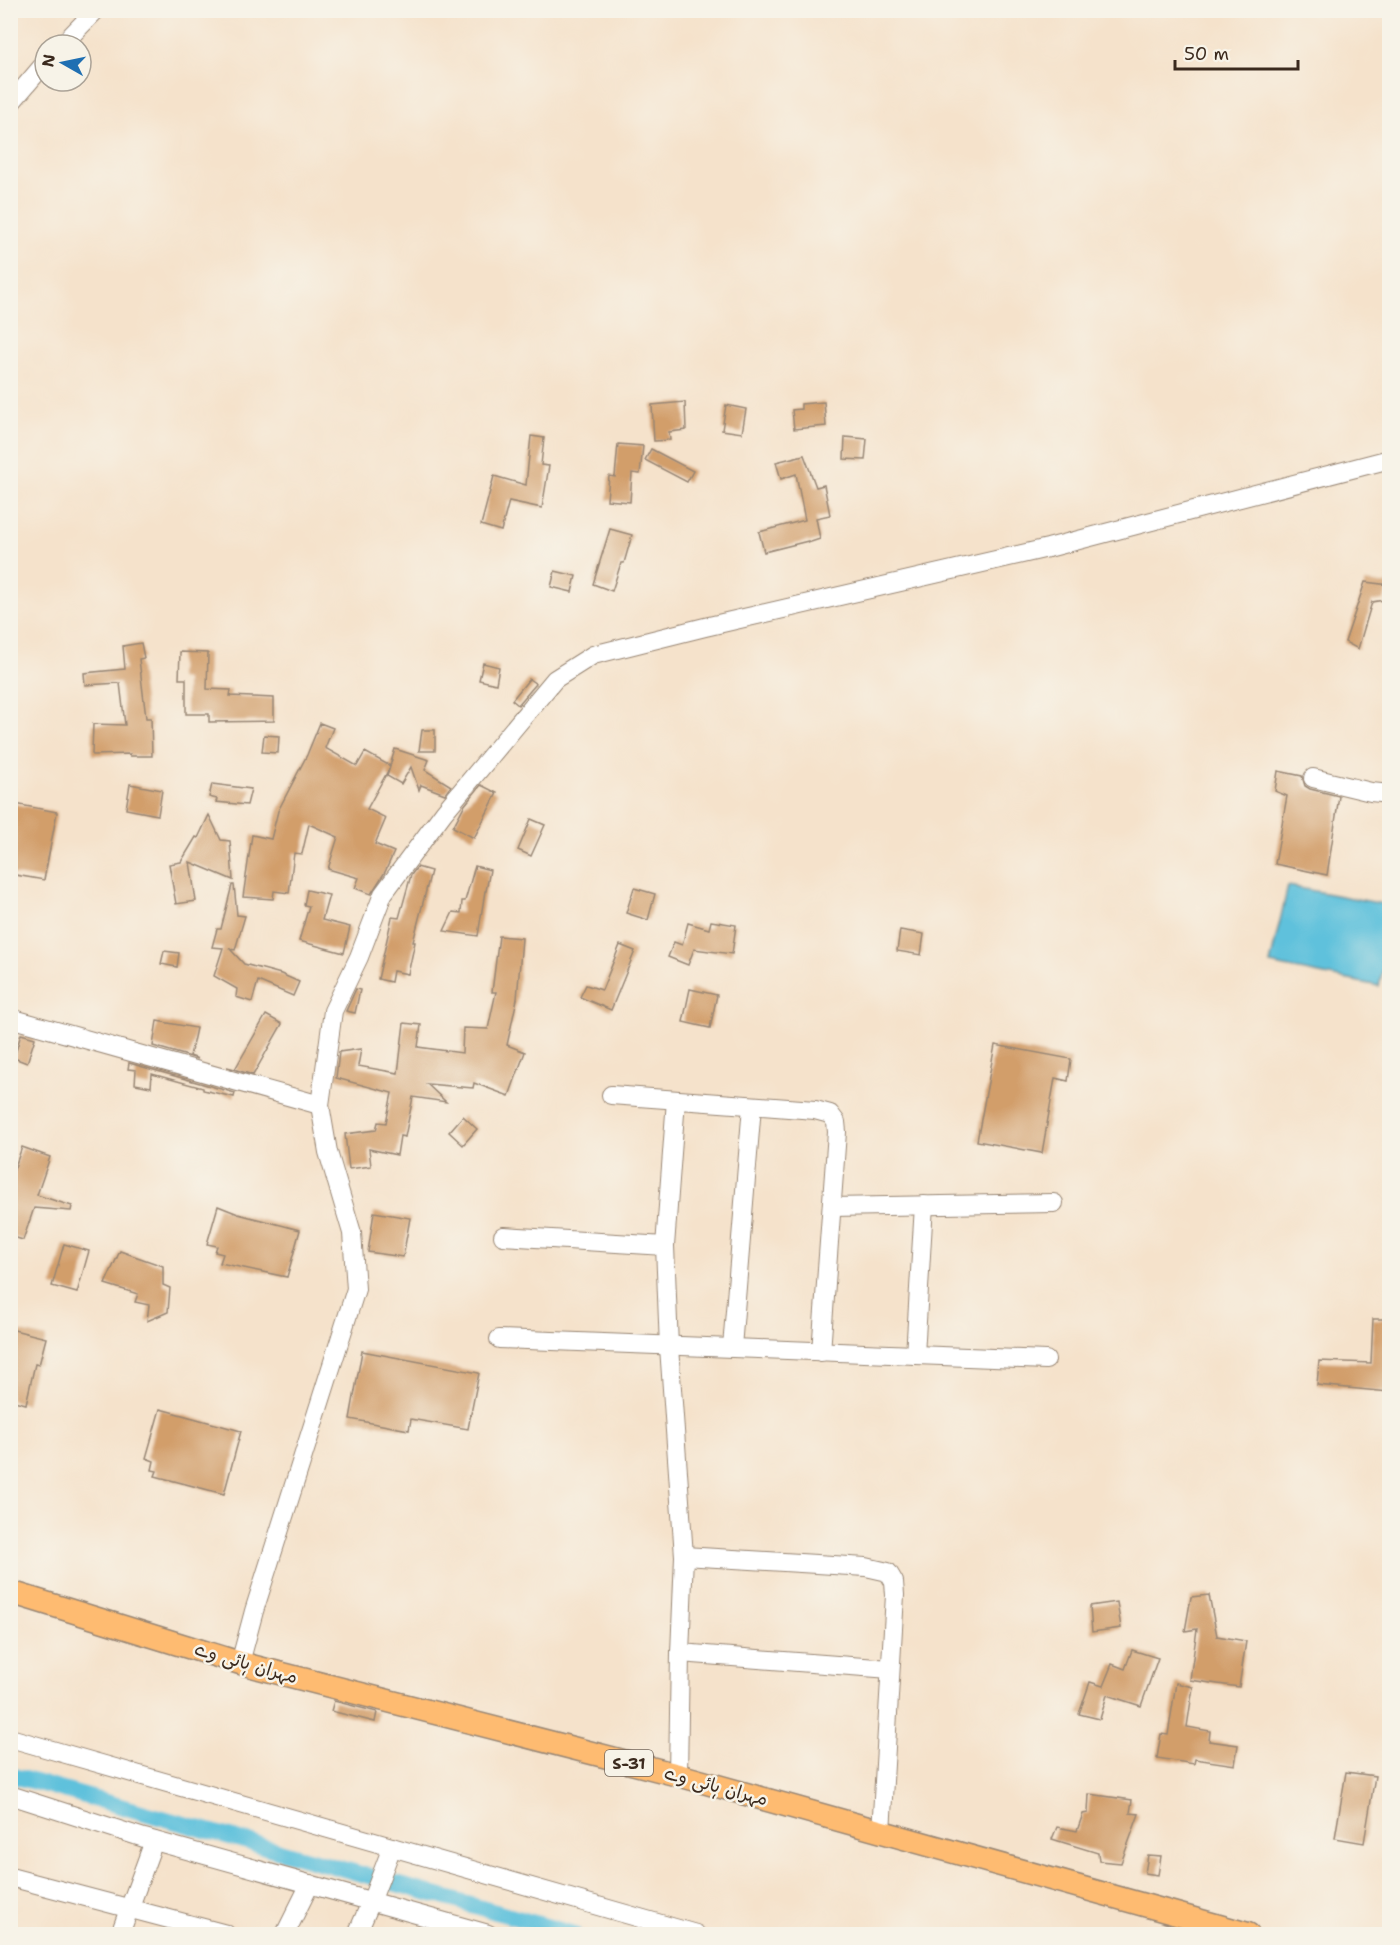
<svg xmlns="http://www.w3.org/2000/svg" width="1400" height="1945" font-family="'Shantell Sans','Playpen Sans Arabic',sans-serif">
<rect width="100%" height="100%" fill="#f7f3e8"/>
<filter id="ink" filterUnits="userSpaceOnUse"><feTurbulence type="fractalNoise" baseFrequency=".0167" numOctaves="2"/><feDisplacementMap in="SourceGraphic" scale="12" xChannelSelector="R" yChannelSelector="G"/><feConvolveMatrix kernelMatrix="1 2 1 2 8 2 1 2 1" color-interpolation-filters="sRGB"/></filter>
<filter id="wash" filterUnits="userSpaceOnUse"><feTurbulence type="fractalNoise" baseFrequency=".008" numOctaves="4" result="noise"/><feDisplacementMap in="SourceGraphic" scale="24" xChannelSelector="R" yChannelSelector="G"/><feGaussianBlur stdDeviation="1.35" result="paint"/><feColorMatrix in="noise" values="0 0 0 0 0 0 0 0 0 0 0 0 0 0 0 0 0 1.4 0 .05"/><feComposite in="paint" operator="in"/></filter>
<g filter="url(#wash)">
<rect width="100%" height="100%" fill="#f5e2cb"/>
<polygon fill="#5ec1dc" stroke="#4c767d" stroke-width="1.5" points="1288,886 1389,905 1389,941 1379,986 1270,964"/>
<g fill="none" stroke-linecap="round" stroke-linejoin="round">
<polyline stroke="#5ec1dc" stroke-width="16" points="10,1775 574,1934"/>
</g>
<g id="blocks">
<g fill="#d29e6b">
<polygon points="685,402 686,430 669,432 670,440 654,441 652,405"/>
<polygon points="824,402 826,426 794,429 792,410 801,409 801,404"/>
<polygon points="726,405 746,409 742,433 722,430"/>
<polygon points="531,436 544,438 541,465 549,466 542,508 509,501 501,531 481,525 494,476 526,485"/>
<polygon points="845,437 867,439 865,460 844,459"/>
<polygon points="618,444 643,446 640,474 632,473 630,502 607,500 609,476 615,477"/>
<polygon points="651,449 693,471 687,482 645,460"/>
<polygon points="804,455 816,487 824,485 830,515 816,518 820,539 808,543 808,541 764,552 759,532 805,520 796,474 781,479 776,462"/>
<polygon points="610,529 632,535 624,563 621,563 612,591 593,584"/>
<polygon points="555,571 576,576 572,592 551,587"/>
<polygon points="1365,582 1389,585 1384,600 1372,602 1358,649 1345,642"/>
<polygon points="141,643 144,658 139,659 146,718 151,718 152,756 130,756 130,754 93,755 92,754 93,724 125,725 120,683 85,685 84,673 125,669 123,646"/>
<polygon points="180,652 208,653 207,689 231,690 230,696 274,698 274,721 209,722 209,714 186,714 186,679 179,679"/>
<polygon points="483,663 499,667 496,684 479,680"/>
<polygon points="529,679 536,684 518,705 512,700"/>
<polygon points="320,723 333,728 325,748 357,766 365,752 390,766 395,749 429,760 425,770 451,786 445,794 421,785 419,790 411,767 401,784 387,776 390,767 367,809 386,818 375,844 394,852 385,872 371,894 355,888 359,878 328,869 338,837 309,824 302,854 294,853 289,893 274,891 273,899 243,897 252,835 271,839 278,811 307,755"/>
<polygon points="422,730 435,730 435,751 419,751"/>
<polygon points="264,735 279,736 278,753 262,752"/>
<polygon points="1278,771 1302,776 1305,786 1310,789 1339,796 1327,875 1275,864 1287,796 1275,791"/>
<polygon points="130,784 162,790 158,815 126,809"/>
<polygon points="212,784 251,789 247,805 216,802 217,799 209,797"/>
<polygon points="481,785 497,793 474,838 453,827 464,806"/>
<polygon points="10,803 57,812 44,880 10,874"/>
<polygon points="209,815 221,840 230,841 233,880 190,862 196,901 176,904 169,864 181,862 196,837 198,838"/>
<polygon points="531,819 545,825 531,856 518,850"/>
<polygon points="475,866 490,870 486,891 485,891 478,936 444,931 453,912 461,913 462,901 465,901"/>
<polygon points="417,867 431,871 413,942 415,942 408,974 393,971 391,982 378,979 392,917 399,918 411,875"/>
<polygon points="232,885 234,885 237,915 245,916 235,950 230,949 244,964 281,974 299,982 293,996 258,981 252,1002 236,997 237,989 214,976 223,948 212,947 217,929 221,929"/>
<polygon points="634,888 655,894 648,920 626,913"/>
<polygon points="307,890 329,895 322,920 350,927 344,953 299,941 309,906 304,905"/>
<polygon points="711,921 736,925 732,954 694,949 688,965 668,957 674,942 682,945 688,923 709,929"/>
<polygon points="900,930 924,934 921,955 897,951"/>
<polygon points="499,936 522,938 517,999 507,1045 525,1052 509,1096 474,1083 473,1088 427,1084 446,1102 413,1097 405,1137 400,1136 397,1155 369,1149 371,1166 349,1169 345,1134 376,1130 378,1122 386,1123 392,1093 336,1078 339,1052 361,1049 358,1066 398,1073 404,1023 421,1025 418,1047 462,1053 463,1028 488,1029 496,992 492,992"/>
<polygon points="620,945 635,951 611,1010 580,997 586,985 602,990"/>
<polygon points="164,951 179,953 177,967 161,964"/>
<polygon points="356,989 360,990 355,1013 346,1011"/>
<polygon points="690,989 717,995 710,1028 683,1022"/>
<polygon points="266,1015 282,1024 253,1075 227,1067 235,1069"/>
<polygon points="157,1021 196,1028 190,1056 198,1059 153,1046"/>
<polygon points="21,1034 35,1038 27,1063 14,1058"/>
<polygon points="995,1045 1071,1059 1068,1081 1055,1078 1042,1153 977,1141"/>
<polygon points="129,1063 235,1093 234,1097 203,1090 203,1088 152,1074 151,1087 135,1084 136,1070 128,1069"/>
<polygon points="463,1116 477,1129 463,1145 449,1132"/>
<polygon points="22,1147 50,1157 37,1195 72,1206 71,1211 34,1208 23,1240 10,1236 10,1181"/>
<polygon points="218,1206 238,1214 300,1230 287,1277 220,1263 223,1254 215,1252 217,1246 207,1244"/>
<polygon points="374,1212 410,1218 403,1257 368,1252"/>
<polygon points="64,1244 89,1251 77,1293 52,1286"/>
<polygon points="120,1251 163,1266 163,1285 170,1288 168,1312 147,1321 149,1305 135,1302 138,1294 105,1284"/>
<polygon points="1373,1319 1389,1319 1389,1392 1317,1385 1319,1361 1371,1363"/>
<polygon points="10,1329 46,1338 39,1365 35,1364 26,1404 10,1400"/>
<polygon points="362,1351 479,1373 468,1429 411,1419 409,1430 350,1419"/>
<polygon points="160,1409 241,1431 224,1494 155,1476 157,1471 152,1470 154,1461 146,1458"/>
<polygon points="1209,1595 1217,1636 1246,1641 1239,1687 1190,1680 1197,1629 1185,1631 1191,1597"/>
<polygon points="1117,1602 1121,1628 1092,1632 1090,1606"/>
<polygon points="1132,1650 1158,1658 1141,1706 1107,1695 1100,1719 1079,1714 1090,1682 1103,1686 1112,1664 1125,1669"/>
<polygon points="1176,1683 1193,1687 1187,1727 1210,1731 1209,1741 1238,1745 1235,1765 1195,1759 1194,1764 1157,1758 1161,1734 1168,1735"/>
<polygon points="334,1701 377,1712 375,1722 331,1711"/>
<polygon points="1346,1772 1375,1776 1364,1843 1335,1838"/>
<polygon points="1089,1794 1132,1800 1130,1813 1139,1814 1121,1863 1099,1861 1098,1853 1052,1839 1057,1827 1077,1831 1083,1814 1088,1813"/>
<polygon points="1148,1855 1161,1856 1158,1875 1145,1873"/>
</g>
</g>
</g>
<g filter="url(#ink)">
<use href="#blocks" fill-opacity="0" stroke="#988674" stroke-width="1.5"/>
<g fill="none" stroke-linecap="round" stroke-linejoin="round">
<defs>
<g id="minor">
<polyline points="62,45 96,10"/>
<polyline points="10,104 45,63"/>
<polyline points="1313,778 1371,792 1390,794"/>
<polyline points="10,1018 320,1105"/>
<polyline points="611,1095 815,1110 830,1114 836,1122 837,1132 821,1352"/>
<polyline points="676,1100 665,1246 669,1347 684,1556 680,1653 678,1775"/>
<polyline points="832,1207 1054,1203"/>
<polyline points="503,1236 665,1246"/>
<polyline points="499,1339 1046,1360"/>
<polyline points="732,1347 752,1106"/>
<polyline points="915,1355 924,1205"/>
<polyline points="684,1556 866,1567 888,1572 894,1582 895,1595 881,1832"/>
<polyline points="680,1653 890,1669"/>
<polyline points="240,1663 254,1611 356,1289 352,1233 328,1152 320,1105 333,1011 359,957 383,894 444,812 555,679 593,655 705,627 1048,548 1390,459"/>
<polyline points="10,1738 696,1934"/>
<polyline points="10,1795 144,1838 488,1934"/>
<polyline points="10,1877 226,1934"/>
<polyline points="120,1934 154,1841"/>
<polyline points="285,1934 310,1884"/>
<polyline points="357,1934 371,1902 392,1847"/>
</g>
<polyline id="major" points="10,1592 240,1663 678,1775 1248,1934"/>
</defs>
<use href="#minor" stroke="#988674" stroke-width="20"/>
<use href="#major" stroke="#988674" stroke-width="25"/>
<use href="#minor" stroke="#fff" stroke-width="18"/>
<use href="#major" stroke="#febb71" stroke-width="22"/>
</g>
</g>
<g text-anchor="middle" stroke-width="5" stroke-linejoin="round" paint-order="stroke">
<rect fill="#f7f3e8" stroke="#73665b" stroke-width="1.5" x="605" y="1750" width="48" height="26" rx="4.5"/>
<g font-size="16" font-weight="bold" fill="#3b2a1e">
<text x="629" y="1769">S-31</text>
</g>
<g font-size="18" fill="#3b2a1e" stroke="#f7f3e8">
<text transform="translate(246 1663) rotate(16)" y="6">مہران ہائی وے</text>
<text transform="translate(716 1786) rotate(15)" y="6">مہران ہائی وے</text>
</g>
</g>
<rect width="1400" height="1945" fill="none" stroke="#f7f3e8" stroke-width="36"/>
<g transform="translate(63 63) rotate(279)"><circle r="28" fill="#f7f3e8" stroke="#aca397" stroke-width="1.5"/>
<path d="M0-4.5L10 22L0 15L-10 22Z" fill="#1f6fb2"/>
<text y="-9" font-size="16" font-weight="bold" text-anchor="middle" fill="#3b2a1e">N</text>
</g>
<path d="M1175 60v9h123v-9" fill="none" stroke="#3b2a1e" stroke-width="3"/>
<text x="1184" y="60" font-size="18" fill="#3b2a1e" stroke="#f7f3e8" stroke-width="4.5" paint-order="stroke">50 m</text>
</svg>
